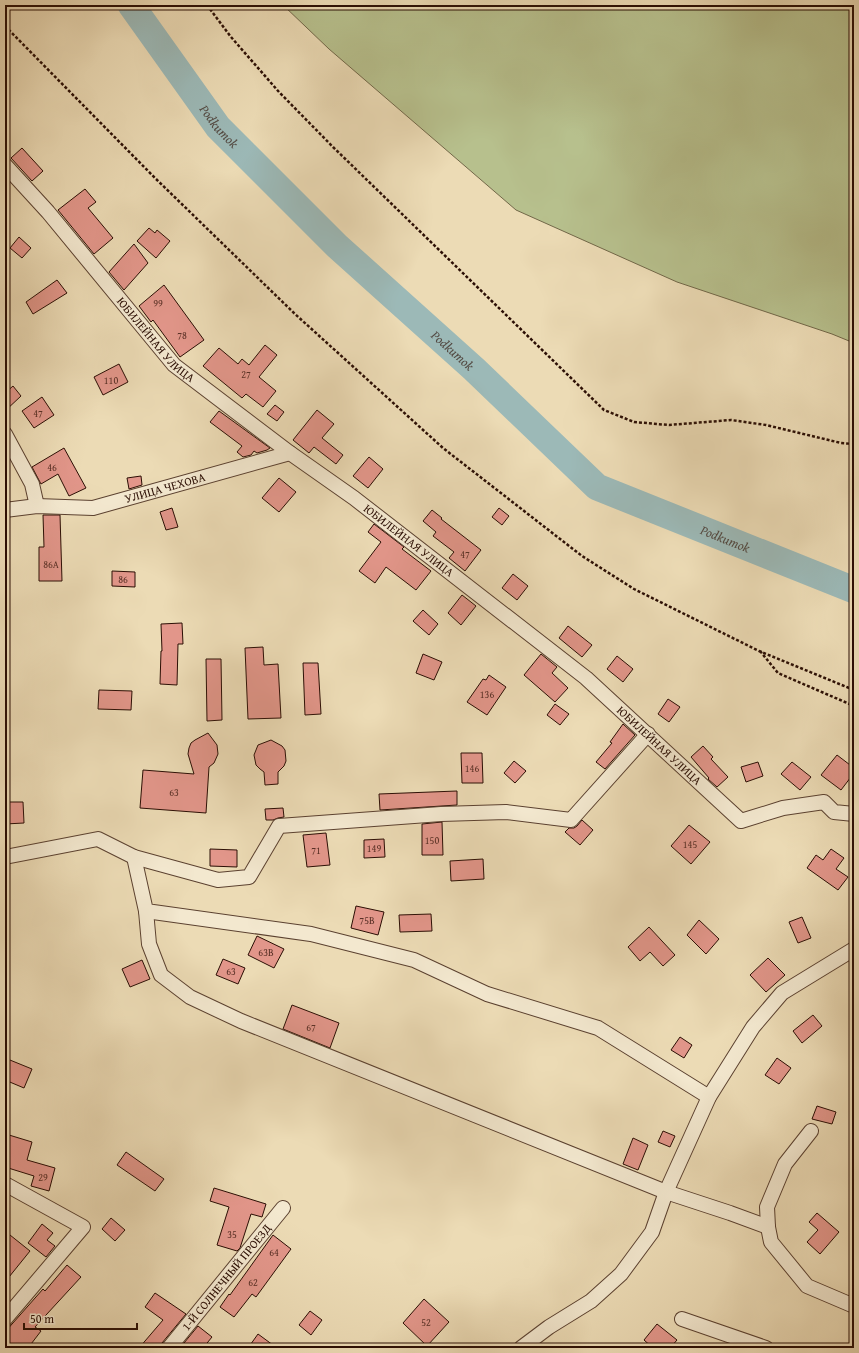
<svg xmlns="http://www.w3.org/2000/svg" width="859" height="1353" font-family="'Gentium Book Plus',serif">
<rect width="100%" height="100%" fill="#ecdbb5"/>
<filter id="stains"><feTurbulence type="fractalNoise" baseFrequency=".005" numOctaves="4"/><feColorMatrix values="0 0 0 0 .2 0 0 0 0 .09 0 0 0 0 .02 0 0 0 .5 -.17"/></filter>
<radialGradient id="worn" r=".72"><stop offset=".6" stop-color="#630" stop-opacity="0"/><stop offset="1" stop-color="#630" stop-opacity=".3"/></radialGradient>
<polygon fill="#b7c08d" stroke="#716748" points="283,5 854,5 854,343 832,334 677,282 516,210 329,49"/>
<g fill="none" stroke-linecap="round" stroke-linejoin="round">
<path stroke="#9cb9b7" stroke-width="27" id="s1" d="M131 5 218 127 337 246 474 369 597 487 854 590"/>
</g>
<g fill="#e2968a" stroke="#2b0e04">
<polygon points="22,148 43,171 32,181 11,158"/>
<polygon points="85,189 96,202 88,208 113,238 94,254 58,210"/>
<polygon points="149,228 155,233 157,230 170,241 156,258 137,241"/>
<polygon points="19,237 31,248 22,258 10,248"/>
<polygon points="134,244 148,263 124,290 109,272"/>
<polygon points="57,280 67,293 33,314 26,302"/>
<polygon points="164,285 204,340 180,357 153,320 151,322 139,306"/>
<polygon points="265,345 277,355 259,377 276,391 263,407 246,394 242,398 203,366 219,348 238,364 242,359 249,365"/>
<polygon points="119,364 128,382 103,395 94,377"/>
<polygon points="13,386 21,396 5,411 5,393"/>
<polygon points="42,397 54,415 34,428 22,411"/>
<polygon points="275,405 284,412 277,421 267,414"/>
<polygon points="317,410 334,424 322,438 343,455 336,464 314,447 309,453 293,440"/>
<polygon points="219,411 252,435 270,448 267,450 257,453 254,451 251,455 243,457 237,452 242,446 210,422"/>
<polygon points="64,448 86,488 69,496 58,474 41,484 32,467"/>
<polygon points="369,457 383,469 368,488 353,476"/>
<polygon points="141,476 142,485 129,489 127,478"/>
<polygon points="279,478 296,492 279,512 262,498"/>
<polygon points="172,508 178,527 166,530 160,512"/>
<polygon points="499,508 509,516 502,525 492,517"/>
<polygon points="432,510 442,518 441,519 481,550 465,571 449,558 454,552 433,536 436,532 423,521"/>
<polygon points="43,515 60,515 62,581 39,581 39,547 44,547"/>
<polygon points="374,524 404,547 402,549 431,571 416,590 386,567 375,583 359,571 381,542 368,532"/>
<polygon points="112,571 135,572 135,587 112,586"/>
<polygon points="513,574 528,586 517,600 502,588"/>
<polygon points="462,595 476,606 461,625 448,613"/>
<polygon points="423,610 438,624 429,635 413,621"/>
<polygon points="182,623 183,644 178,644 177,685 160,684 161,651 162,651 161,624"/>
<polygon points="568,626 592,645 582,657 559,638"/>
<polygon points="263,647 264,665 278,664 281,718 248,719 245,648"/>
<polygon points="423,654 442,662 434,680 416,673"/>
<polygon points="541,654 557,667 552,673 568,688 555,702 524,675"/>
<polygon points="617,656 633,669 623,682 607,669"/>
<polygon points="206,659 221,659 222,720 207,721"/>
<polygon points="303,663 318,663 321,714 305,715"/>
<polygon points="489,675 506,687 487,715 467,702 483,679 486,680"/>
<polygon points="99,690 132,691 131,710 98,709"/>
<polygon points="668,699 680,707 669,722 658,714"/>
<polygon points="555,704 569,714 560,725 547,715"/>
<polygon points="623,724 635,735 605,769 596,762 612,743 610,742"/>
<polygon points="208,733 217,745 218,754 214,763 209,767 206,813 140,808 143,770 194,774 188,754 189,748 191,743 195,740"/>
<polygon points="271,740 282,746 285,750 286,761 284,766 278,772 278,784 265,785 264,772 260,769 256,765 254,755 258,745"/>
<polygon points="703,746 713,757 711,759 728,777 717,787 708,779 709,778 691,757"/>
<polygon points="461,753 482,753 483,783 462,783"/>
<polygon points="837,755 854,768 854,773 841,790 821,775"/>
<polygon points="514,761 526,771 515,783 504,773"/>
<polygon points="758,762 763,776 746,782 741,767"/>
<polygon points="792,762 811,777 800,790 781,774"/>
<polygon points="457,791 457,805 380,810 379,794"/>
<polygon points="5,802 23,802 24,823 5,824"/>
<polygon points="283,808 284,817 278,818 273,820 266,820 265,809"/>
<polygon points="582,820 593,830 580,845 565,832 569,828 574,828 577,826"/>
<polygon points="442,822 443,855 422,855 422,824"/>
<polygon points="689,825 710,842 691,864 671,846"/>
<polygon points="326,833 330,865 307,867 303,835"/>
<polygon points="384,839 385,857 364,858 364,840"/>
<polygon points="210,849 237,850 237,867 210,866"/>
<polygon points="831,849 844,858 836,869 848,877 838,890 807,868 816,855 823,860"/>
<polygon points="483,859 484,879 451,881 450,861"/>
<polygon points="356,906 384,912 378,935 351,928"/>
<polygon points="431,914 432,931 400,932 399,915"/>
<polygon points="802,917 811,938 798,943 789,922"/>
<polygon points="699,920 719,939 706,954 687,935"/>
<polygon points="649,927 675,955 663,966 650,952 640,961 628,947"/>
<polygon points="257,936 284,949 274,968 248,955"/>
<polygon points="768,958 785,975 766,992 750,975"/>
<polygon points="223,959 245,968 238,984 216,975"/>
<polygon points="142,960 150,979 130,987 122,969"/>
<polygon points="292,1005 339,1023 330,1048 283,1029"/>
<polygon points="813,1015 822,1026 802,1043 793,1031"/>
<polygon points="680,1037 692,1045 684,1058 671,1050"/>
<polygon points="5,1058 32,1069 24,1088 5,1080"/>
<polygon points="777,1058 791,1068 779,1084 765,1075"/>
<polygon points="817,1106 836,1112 832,1124 812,1119"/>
<polygon points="663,1131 675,1136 670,1147 658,1142"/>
<polygon points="9,1135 32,1142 27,1160 55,1168 49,1191 31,1186 34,1176 5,1167 5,1149"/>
<polygon points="633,1138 648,1145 638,1170 623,1164"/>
<polygon points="126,1152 164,1179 155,1191 117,1165"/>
<polygon points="214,1188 266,1204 262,1217 251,1214 240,1248 237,1251 217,1245 229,1207 210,1201"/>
<polygon points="817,1213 839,1232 820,1254 807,1242 818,1230 809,1222"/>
<polygon points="111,1218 125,1230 115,1241 102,1229"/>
<polygon points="42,1224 53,1233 47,1240 55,1246 46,1257 28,1243"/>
<polygon points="5,1231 30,1251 5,1282"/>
<polygon points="273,1235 291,1249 256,1297 252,1294 234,1317 220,1307 229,1294 230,1295"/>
<polygon points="67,1265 81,1277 35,1327 41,1331 28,1348 12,1348 5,1343 5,1332 43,1289 45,1291"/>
<polygon points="155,1293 186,1314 162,1343 160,1348 139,1348 163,1320 145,1307"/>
<polygon points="424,1299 449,1322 427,1346 403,1323"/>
<polygon points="310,1311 322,1320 311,1335 299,1325"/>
<polygon points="657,1324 677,1340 670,1348 653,1348 644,1340"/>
<polygon points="198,1326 212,1337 203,1348 190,1348 184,1343"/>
<polygon points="258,1334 277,1348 248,1348"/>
</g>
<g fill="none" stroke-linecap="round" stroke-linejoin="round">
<defs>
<g id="street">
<path id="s2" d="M5 165 48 212 174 365 290 453 354 498 586 678 741 821 783 808 824 802 834 812 854 814"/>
<polyline points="5,434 32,484 37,506"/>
<path id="s3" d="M5 510 37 506 93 508 290 453"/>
<polyline points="5,857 98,839 134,857 218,880 249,877 279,826 441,814 506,812 571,820 648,734"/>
<polyline points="134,857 146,911 311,934 414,960 487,994 598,1028 709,1097"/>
<polyline points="146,911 149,944 161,975 190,997 241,1021 666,1192 730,1213 768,1227"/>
<polyline points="811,1131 785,1164 767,1207 768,1227 771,1242 807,1286 854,1306"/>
<polyline points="5,1184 83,1227 5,1319"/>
<polyline points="682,1319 766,1348"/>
<path id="s4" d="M169 1348 283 1208"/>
<polyline points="521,1348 549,1327 591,1301 621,1274 652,1232 666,1192 709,1097 753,1027 782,993 854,949"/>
</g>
</defs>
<use href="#street" stroke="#5b4130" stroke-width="16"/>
<g stroke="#2b0e04" stroke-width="2.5" stroke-dasharray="3 2" stroke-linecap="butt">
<polyline points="207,5 231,37 279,92 333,147 604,410 634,422 669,425 731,420 766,425 841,443 854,444"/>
<polyline points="5,26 155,178 295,314 443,448 582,556 634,589 759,651 854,690"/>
<polyline points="760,651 778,673 854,706"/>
</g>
<use href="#street" stroke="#f3e8cf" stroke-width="14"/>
</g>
<g text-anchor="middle" stroke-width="4" stroke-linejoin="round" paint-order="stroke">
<g font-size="10" fill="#593026">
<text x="158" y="307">99</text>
<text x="182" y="339">78</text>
<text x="246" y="378">27</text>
<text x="111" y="384">110</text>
<text x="38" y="417">47</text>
<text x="52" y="471">46</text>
<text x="465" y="558">47</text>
<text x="51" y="568">86А</text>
<text x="123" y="583">86</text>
<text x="487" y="698">136</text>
<text x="472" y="772">146</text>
<text x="174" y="796">63</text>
<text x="432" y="844">150</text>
<text x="690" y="848">145</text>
<text x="374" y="852">149</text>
<text x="316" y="854">71</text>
<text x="367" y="924">75В</text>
<text x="266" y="956">63В</text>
<text x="231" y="975">63</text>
<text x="311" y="1031">67</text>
<text x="43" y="1181">29</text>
<text x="232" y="1238">35</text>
<text x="274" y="1256">64</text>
<text x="253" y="1286">62</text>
<text x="426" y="1326">52</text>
</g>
<g font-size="12" fill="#2b0e04" stroke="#f3e8cf">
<text dy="4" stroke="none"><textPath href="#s2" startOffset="231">ЮБИЛЕЙНАЯ УЛИЦА</textPath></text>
<text dy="4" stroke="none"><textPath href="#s3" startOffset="163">УЛИЦА ЧЕХОВА</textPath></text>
<text dy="4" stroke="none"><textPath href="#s2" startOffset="555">ЮБИЛЕЙНАЯ УЛИЦА</textPath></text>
<text dy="4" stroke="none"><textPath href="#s2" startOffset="879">ЮБИЛЕЙНАЯ УЛИЦА</textPath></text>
<text dy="4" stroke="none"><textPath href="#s4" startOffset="91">1-Й СОЛНЕЧНЫЙ ПРОЕЗД</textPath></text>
</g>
<g font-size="13" font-style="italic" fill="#534a43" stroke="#f3e8cf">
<text dy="5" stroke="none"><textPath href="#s1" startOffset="150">Podkumok</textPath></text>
<text dy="5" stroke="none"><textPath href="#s1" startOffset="474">Podkumok</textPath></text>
<text dy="5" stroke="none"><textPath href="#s1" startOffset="811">Podkumok</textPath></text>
</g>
</g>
<rect width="859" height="1353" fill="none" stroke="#ecdbb5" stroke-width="20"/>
<rect x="6" y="6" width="847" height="1341" fill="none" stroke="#2b0e04" stroke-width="2"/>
<rect x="10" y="10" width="839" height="1333" fill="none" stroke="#2b0e04"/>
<path d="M24 1323v6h113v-6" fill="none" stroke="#2b0e04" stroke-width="2"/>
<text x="30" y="1323" font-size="12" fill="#2b0e04" stroke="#f3e8cf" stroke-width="3" paint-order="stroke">50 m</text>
<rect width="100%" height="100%" filter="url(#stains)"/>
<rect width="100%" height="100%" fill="url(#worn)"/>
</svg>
